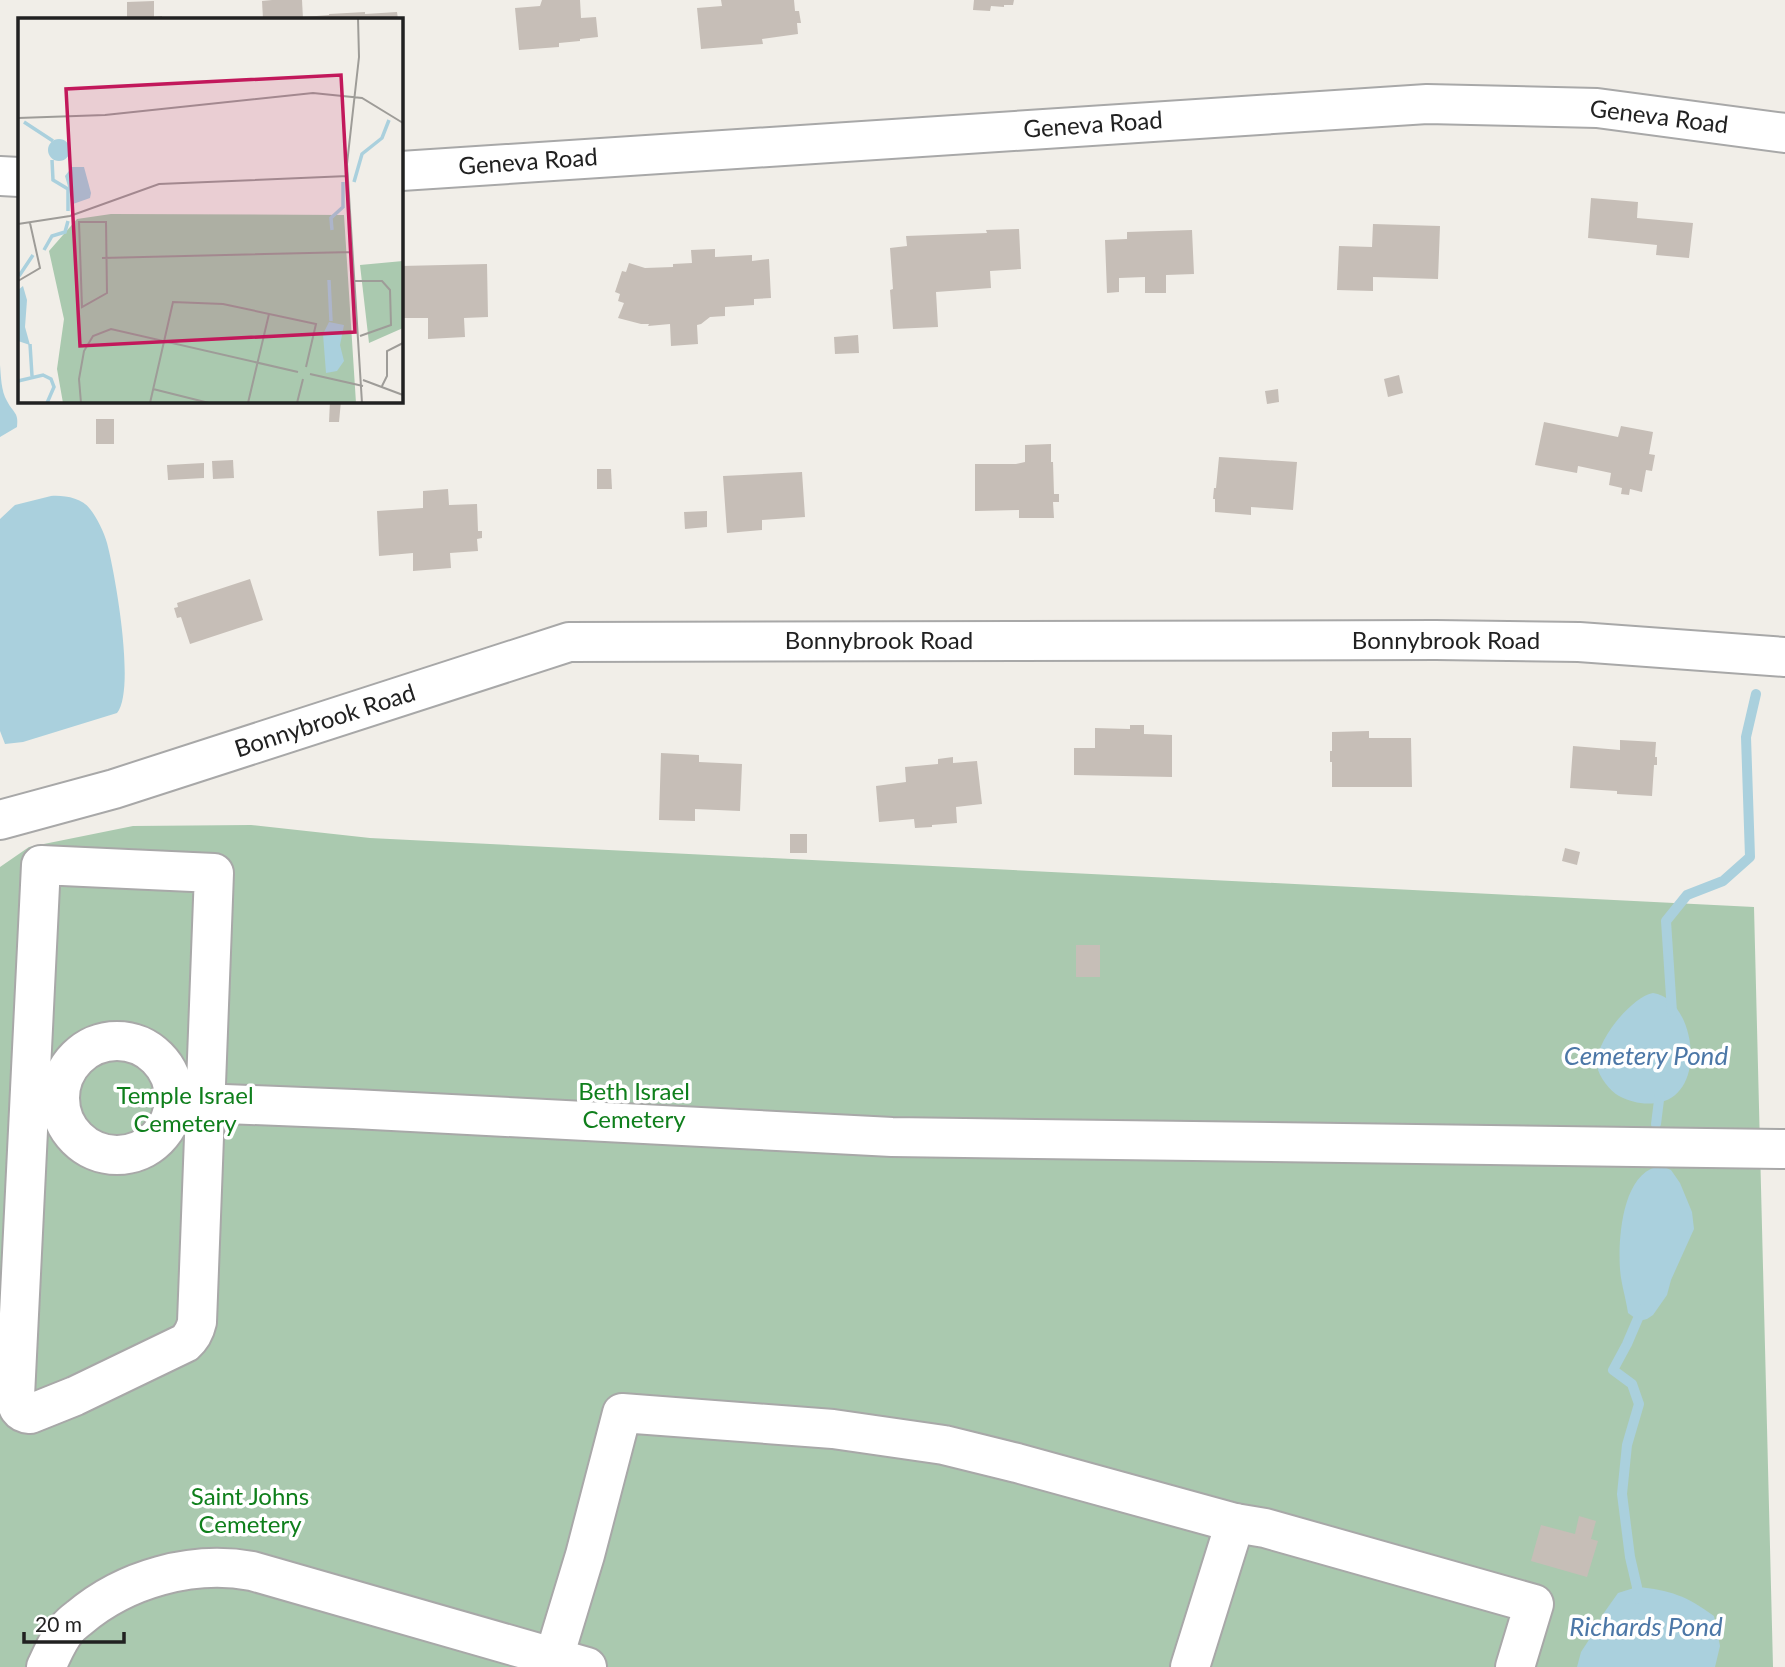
<svg xmlns="http://www.w3.org/2000/svg" width="1785" height="1667" font-family="Lato,sans-serif">
<rect width="100%" height="100%" fill="#f1eee8"/>
<polygon fill="#aac9af" points="251,825 370,838 1754,907 1773,1667 0,1667 0,867 29,847 133,826"/>
<g fill="#aad0dd">
<path d="M0 365C1 376 1 391 7 401 13 413 19 412 17 427L0 437Z"/>
<path d="M51 496C64 495 82 498 90 509 97 518 104 532 107 543 115 573 136 690 117 713L23 742 5 744 0 731V519L15 505Z"/>
<path d="M1653 993C1695 998 1710 1096 1656 1103 1643 1105 1631 1102 1619 1096 1610 1091 1599 1077 1597 1066 1594 1043 1631 997 1653 993Z"/>
<path d="M1656 1167H1664L1671 1170 1680 1183 1692 1212 1694 1229 1671 1280 1667 1295 1653 1315 1647 1319 1639 1321 1628 1313C1626 1298 1621 1284 1620 1269 1618 1240 1622 1176 1656 1167Z"/>
<path d="M1637 1587C1670 1590 1687 1596 1714 1616L1720 1646 1715 1667H1577L1581 1652 1596 1629 1601 1617 1618 1593Z"/>
</g>
<g fill="none" stroke-linecap="round" stroke-linejoin="round">
<g stroke="#aad0dd" stroke-width="10">
<polyline points="1672,1012 1666,921 1687,895 1723,881 1750,857 1746,737 1756,694"/>
<polyline points="1656,1124 1660,1092"/>
<polyline points="1637,1599 1637,1587 1630,1557 1622,1494 1627,1445 1639,1404 1632,1384 1613,1370 1627,1344 1642,1309"/>
</g>
</g>
<g fill="#c6beb7">
<polygon points="272,0 302,0 303,19 263,19 262,1"/>
<polygon points="542,0 580,0 581,18 596,17 598,37 580,39 580,41 559,43 559,47 519,50 515,8 540,6"/>
<polygon points="721,0 794,0 795,11 799,11 801,23 797,23 798,34 762,39 763,44 701,49 697,8 722,6"/>
<polygon points="974,0 1014,0 1013,5 1004,5 1004,7 991,6 990,11 973,10"/>
<polygon points="154,1 154,17 162,16 162,19 127,19 127,2"/>
<polygon points="365,12 365,14 397,12 398,19 304,19 304,17 329,15 329,14"/>
<polygon points="1591,198 1638,202 1637,218 1693,223 1689,258 1656,255 1657,245 1588,238"/>
<polygon points="1373,224 1440,226 1438,279 1373,277 1373,291 1337,290 1339,246 1372,247"/>
<polygon points="1019,229 1021,269 990,271 991,288 936,292 938,327 893,329 890,290 893,289 890,248 907,246 906,236 987,233 986,230"/>
<polygon points="1192,230 1194,274 1166,275 1166,293 1145,293 1145,277 1119,278 1119,292 1107,293 1105,240 1127,239 1127,232"/>
<polygon points="715,249 715,257 752,255 752,261 769,259 771,298 754,299 754,305 725,307 725,316 710,317 701,324 697,325 698,344 671,346 670,324 648,326 649,324 641,324 618,318 624,303 618,301 620,294 615,292 622,271 626,272 629,263 645,268 673,267 673,264 692,263 691,250"/>
<polygon points="487,264 488,317 464,318 465,337 428,339 428,318 401,318 401,266"/>
<polygon points="858,335 859,353 835,354 834,337"/>
<polygon points="1399,375 1403,393 1388,397 1384,379"/>
<polygon points="1278,389 1279,402 1267,404 1265,391"/>
<polygon points="330,401 341,401 339,422 329,422"/>
<rect x="96" y="419" width="18" height="25"/>
<polygon points="1544,422 1618,437 1621,426 1653,432 1649,454 1655,455 1652,471 1646,470 1642,492 1630,489 1629,495 1621,494 1622,488 1609,485 1611,473 1578,466 1577,473 1535,465"/>
<polygon points="1051,444 1051,462 1053,462 1054,494 1059,494 1059,502 1053,502 1054,518 1019,518 1019,510 975,511 975,464 1016,464 1025,462 1025,445"/>
<polygon points="1219,457 1297,462 1293,510 1251,507 1251,515 1215,512 1215,499 1213,499 1214,488 1216,488"/>
<polygon points="233,460 234,478 213,479 212,461"/>
<polygon points="204,463 204,478 168,480 167,465"/>
<polygon points="597,469 611,469 612,489 597,489"/>
<polygon points="802,472 805,517 762,520 762,530 727,533 723,476"/>
<polygon points="448,489 449,505 477,504 478,531 482,531 482,538 477,539 478,551 450,553 451,568 413,571 413,553 379,556 377,511 423,508 423,491"/>
<polygon points="707,511 707,527 685,529 684,512"/>
<polygon points="250,579 263,620 190,644 181,617 177,618 174,608 178,607 177,603"/>
<polygon points="1130,725 1144,725 1144,734 1172,735 1172,777 1074,775 1074,748 1095,748 1095,728 1130,729"/>
<polygon points="1369,731 1369,738 1411,738 1412,787 1332,787 1332,762 1330,762 1330,751 1332,751 1332,732"/>
<polygon points="1620,740 1656,742 1655,757 1657,757 1657,765 1654,765 1652,796 1617,794 1617,791 1570,788 1573,746 1620,750"/>
<polygon points="661,753 699,755 699,762 742,764 740,811 695,809 695,821 659,820"/>
<polygon points="953,757 953,763 977,761 982,804 956,807 957,823 932,825 932,827 915,828 914,819 879,822 876,786 906,782 905,767 938,764 938,759"/>
<rect x="790" y="834" width="17" height="19"/>
<polygon points="1565,848 1580,852 1577,865 1562,861"/>
<rect x="1076" y="945" width="24" height="32"/>
<polygon points="1579,1516 1596,1521 1591,1539 1598,1541 1587,1577 1531,1561 1541,1525 1575,1534"/>
</g>
<g fill="none" stroke-linecap="round" stroke-linejoin="round">
<defs>
<g id="minor">
<polyline points="401,171 1427,104 1597,108 1785,133"/>
<polyline points="0,176 19,177"/>
<polyline points="0,820 114,789 569,642 1436,640 1579,642 1785,657"/>
<path d="M41 865 214 873 197 1322C195 1331 192 1337 185 1343L75 1396 30 1414C19 1413 17 1407 15 1396Z"/>
<circle cx="117" cy="1098" r="57"/>
<polyline points="175,1102 354,1109 892,1137 1785,1149"/>
<path d="M46 1667C52 1655 58 1639 67 1629 70 1625 75 1621 79 1618 125 1579 192 1560 252 1571L587 1667"/>
<polyline points="551,1667 585,1555 622,1413 833,1429 944,1445 1017,1463 1235,1523 1265,1528 1534,1604 1515,1667"/>
<polyline points="1190,1667 1235,1523"/>
</g>
</defs>
<use href="#minor" stroke="#a8a8a8" stroke-width="42"/>
<use href="#minor" stroke="#fff" stroke-width="38"/>
</g>
<g text-anchor="middle" stroke-width="7" stroke-linejoin="round" paint-order="stroke">
<g font-size="24" fill="#212121" stroke="#fff">
<text transform="translate(1659 117) rotate(7)" y="8">Geneva Road</text>
<text transform="translate(1093 125) rotate(-4)" y="8">Geneva Road</text>
<text transform="translate(528 162) rotate(-4)" y="8">Geneva Road</text>
<text x="879" y="649">Bonnybrook Road</text>
<text x="1446" y="649">Bonnybrook Road</text>
<text transform="translate(325 721) rotate(-18)" y="8">Bonnybrook Road</text>
</g>
<g font-size="24" fill="#0f7f1c" stroke="#fff">
<text x="634" y="1100">Beth Israel<tspan x="634" dy="28">Cemetery</tspan></text>
<text x="185" y="1104">Temple Israel<tspan x="185" dy="28">Cemetery</tspan></text>
<text x="250" y="1505">Saint Johns<tspan x="250" dy="28">Cemetery</tspan></text>
</g>
<g font-size="26" font-style="italic" fill="#4c77a7" stroke="#fff">
<text x="1646" y="1065">Cemetery Pond</text>
<text x="1646" y="1636">Richards Pond</text>
</g>
</g>
<g transform="translate(18 18)">
<rect width="385" height="385" fill="#f1eee8"/>
<path d="M326 197 338 385H45L39 351 46 301 31 233 59 201 93 196ZM385 243V310L351 325 342 247Z" fill="#aac9af"/>
<path d="M30 132a11 11 0 1 1 22 0a11 11 0 1 1-22 0ZM54 149H66L73 175 72 180 55 186 47 158ZM5 268 9 282 7 309 12 327 0 323V272ZM311 304 326 307 322 327 326 343 319 353 308 355 305 316Z" fill="#aad0dd"/>
<path fill="none" stroke="#aad0dd" stroke-width="3.5" d="M6 104 35 123M34 142 35 162 50 171V193M336 164 344 136 364 120 371 102M314 212 313 200 325 189V164M26 232 34 218 47 214 50 203M1 258 15 237M311 262 313 303M12 326 14 358M0 363 25 357 33 361 36 369 29 385"/>
<path fill="none" stroke="#9e9c98" stroke-width="2" d="M340 0 341 39 329 146 344 385M0 100 87 97 295 75 344 80 385 105M61 204H88L89 275 64 289ZM0 206 52 198 141 166 330 158M84 240 335 234M0 263 22 250 12 205M337 263H364L372 272 373 307 342 318M292 356 345 368M345 362 385 377M364 368 369 358V333L385 325M135 371 191 385M63 385 61 361 66 333 75 318 93 311 280 354M132 385 155 284 205 286 298 306 288 349M230 385 251 296M279 385 285 361"/>
<path fill="#c2185b" fill-opacity="0.15" stroke="#c2185b" stroke-width="3.5" d="M323 57 337 314 62 328 48 71Z"/>
<rect width="385" height="385" fill="none" stroke="#212121" stroke-width="3.5"/>
</g>
<path d="M24 1632v10h100v-10" fill="none" stroke="#212121" stroke-width="3.5"/>
<text x="35" y="1632" font-size="21" fill="#212121" stroke="#ffffff" stroke-width="5" paint-order="stroke">20 m</text>
</svg>
